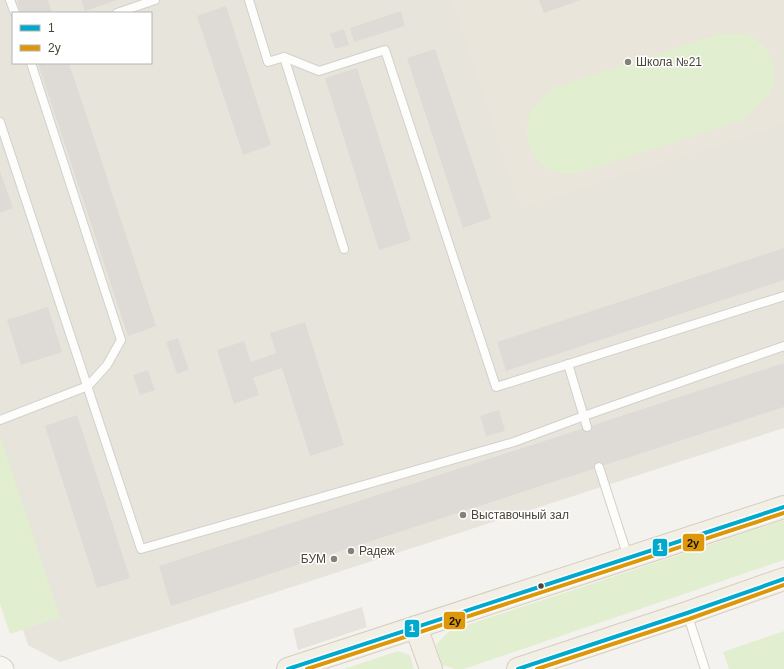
<svg xmlns="http://www.w3.org/2000/svg" width="784" height="669" font-family="Helvetica,sans-serif">
<rect width="100%" height="100%" fill="#f4f2ee"/>
<path fill="#e7e4dc" fill-rule="evenodd" d="M0 0H784V428L60 662 28 645 0 559ZM13 13H151V63H13Z"/>
<polygon fill="#eae5da" points="452,0 784,0 784,125 520,208"/>
<g fill="#e1eecf">
<path d="M738 33 751 36 767 49 774 65V84L769 95 743 120 581 172C571 174 561 175 551 170 532 160 521 135 530 114 536 103 545 94 555 87L719 34Z"/>
<polygon points="0,436 60,617 10,634 0,604"/>
<polygon points="784,520 784,560 464,669 455,669 442,665 436,645 449,631"/>
<polygon points="784,631 784,669 729,669 723,652"/>
<polygon points="398,651 410,655 414,669 344,669"/>
</g>
<polygon fill="#e6e3df" points="362,607 367,627 298,650 293,629"/>
<g fill="#dedbd6">
<polygon points="21,0 48,0 52,13 21,13 17,1"/>
<polygon points="81,0 117,0 85,11"/>
<polygon points="539,0 581,0 544,13"/>
<polygon points="226,6 271,145 243,155 197,16"/>
<polygon points="401,11 405,26 354,42 350,28"/>
<polygon points="344,29 349,45 335,49 330,34"/>
<polygon points="435,49 491,218 463,228 407,58"/>
<polygon points="38,63 69,63 156,326 128,336"/>
<polygon points="357,68 411,240 379,250 325,78"/>
<polygon points="0,171 13,208 0,213"/>
<polygon points="784,248 784,280 506,371 497,342"/>
<polygon points="48,307 62,352 21,365 7,320"/>
<polygon points="305,322 344,445 310,456 282,368 253,378 259,395 234,404 217,350 244,341 251,362 276,353 270,333"/>
<polygon points="178,338 189,370 177,374 166,342"/>
<polygon points="784,363 784,407 171,606 159,566"/>
<polygon points="148,370 155,390 140,395 133,375"/>
<polygon points="499,410 505,431 486,436 480,416"/>
<polygon points="77,415 130,578 97,588 45,426"/>
</g>
<g fill="none" stroke-linecap="round" stroke-linejoin="round">
<defs>
<g id="lane">
<polyline points="10,0 15,13"/>
<polyline points="249,0 268,62 284,57 344,249"/>
<polyline points="117,13 155,0"/>
<polyline points="284,57 319,71 385,50 496,387 784,296"/>
<polyline points="0,122 141,549 514,442 584,416 784,346"/>
<polyline points="568,364 587,427"/>
<polyline points="0,420 88,386 107,365 121,340 31,63"/>
<polyline points="599,467 628,557"/>
<polyline points="687,613 705,669"/>
</g>
<polyline id="secondary" points="0,667 3,669"/>
<g id="primary">
<polyline points="416,627 431,669"/>
<polyline points="288,669 784,507"/>
<polyline points="518,669 687,613 784,579"/>
</g>
</defs>
<use href="#lane" stroke="#d2d0cb" stroke-width="10"/>
<use href="#secondary" stroke="#d3cfc5" stroke-width="23"/>
<use href="#primary" stroke="#d6cebb" stroke-width="24"/>
<use href="#lane" stroke="#fdfdfc" stroke-width="8"/>
<use href="#secondary" stroke="#f7f6f1" stroke-width="21"/>
<use href="#primary" stroke="#f2efe6" stroke-width="22"/>
<defs>
<g id="bus-1">
<polyline points="288,669 784,507"/>
<polyline points="518,669 687,613 784,579"/>
</g>
<g id="bus-2">
<polyline points="307,669 784,513"/>
<polyline points="537,669 689,619 784,585"/>
</g>
</defs>
<use href="#bus-1" stroke="#fff" stroke-width="7"/>
<use href="#bus-2" stroke="#fff" stroke-width="7"/>
<use href="#bus-1" stroke="#00a9ce" stroke-width="4"/>
<use href="#bus-2" stroke="#dd9709" stroke-width="4"/>
</g>
<g fill="#868178" stroke="#fff" stroke-width="1.5">
<circle cx="628" cy="62" r="4"/>
<circle cx="463" cy="515" r="4"/>
<circle cx="351" cy="551" r="4"/>
<circle cx="334" cy="559" r="4"/>
</g>
<circle fill="#4b4439" stroke="#fff" stroke-width="1.5" cx="541" cy="586" r="3.5"/>
<g text-anchor="middle" stroke-width="3" stroke-linejoin="round" paint-order="stroke">
<g font-size="12" fill="#4b4439" stroke="#fff" text-anchor="start">
<text x="636" y="66">Школа №21</text>
<text x="471" y="519">Выставочный зал</text>
<text x="359" y="555">Радеж</text>
<text x="326" y="563" text-anchor="end">БУМ</text>
</g>
</g>
<g stroke="#fff" stroke-width="1.5">
<rect x="682" y="533" width="23" height="19" rx="4" fill="#dd9709"/>
<rect x="652" y="538" width="16" height="19" rx="4" fill="#00a9ce"/>
<rect x="443" y="611" width="23" height="19" rx="4" fill="#dd9709"/>
<rect x="404" y="619" width="16" height="19" rx="4" fill="#00a9ce"/>
</g>
<g font-size="11" text-anchor="middle" font-weight="bold" fill="#fff">
<text x="660" y="551">1</text>
<text x="412" y="632">1</text>
</g>
<g font-size="11" text-anchor="middle" font-weight="bold" fill="#111">
<text x="693" y="547">2у</text>
<text x="455" y="625">2у</text>
</g>
<rect x="12" y="12" width="140" height="52" fill="#ffffff" stroke="#b7b4b0"/>
<rect x="20" y="25" width="20" height="6" fill="#00a9ce" stroke="#b7b4b0"/>
<text x="48" y="32" font-size="12" fill="#4b4439">1</text>
<rect x="20" y="45" width="20" height="6" fill="#dd9709" stroke="#b7b4b0"/>
<text x="48" y="52" font-size="12" fill="#4b4439">2у</text>
</svg>
